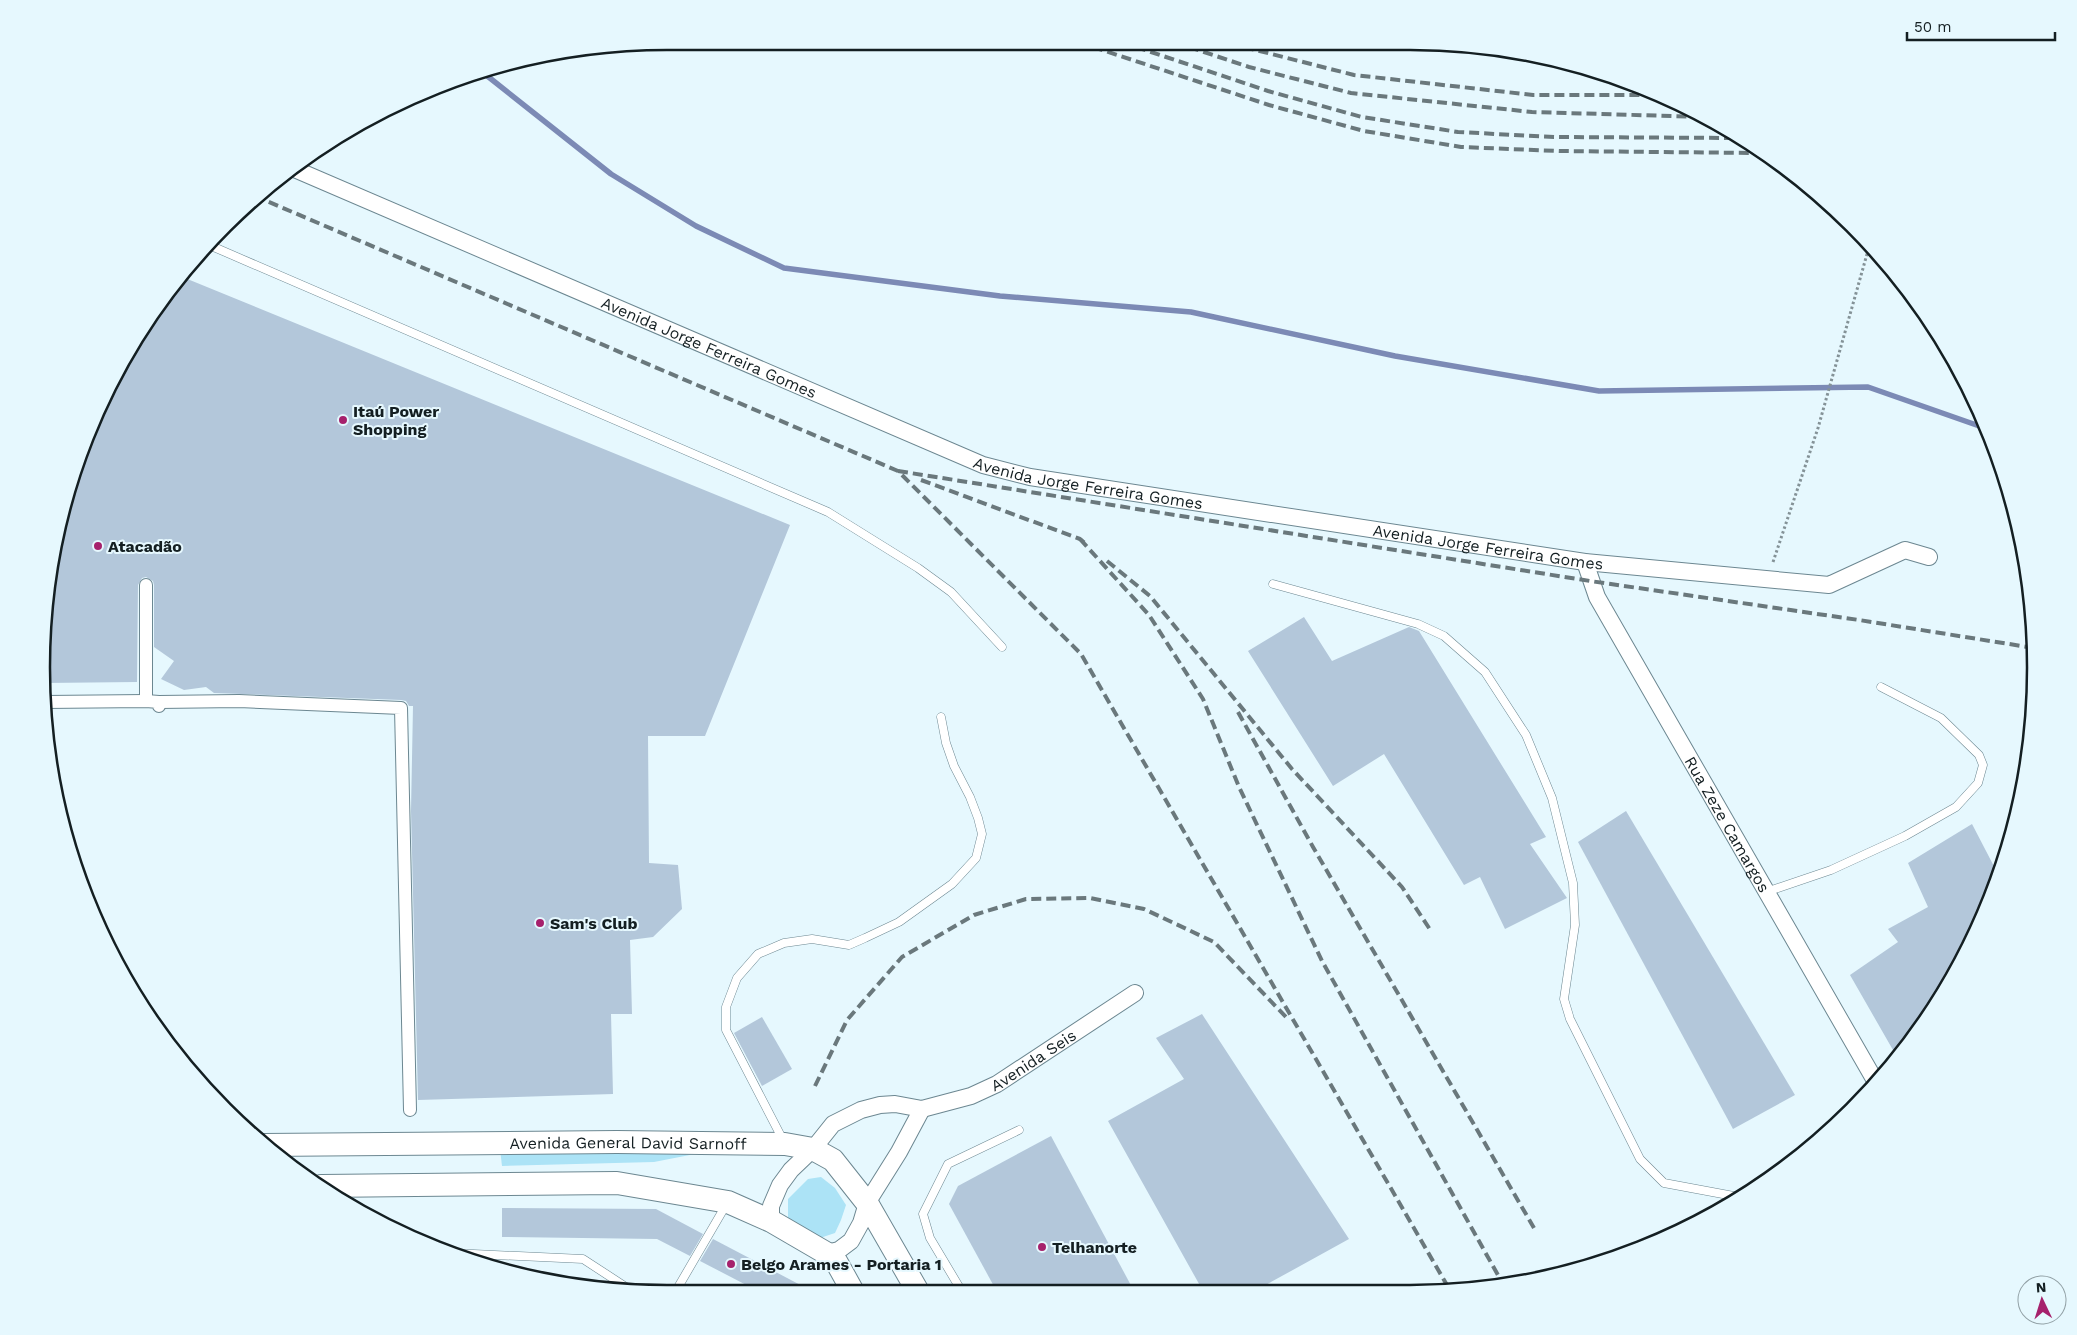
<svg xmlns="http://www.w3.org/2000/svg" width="2077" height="1335" font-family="'Work Sans',sans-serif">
<rect width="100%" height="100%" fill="#e6f8fe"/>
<g fill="#ace3f6">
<polygon points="500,1149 695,1154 654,1162 502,1166"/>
<polygon points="821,1177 835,1188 846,1205 841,1220 835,1233 820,1238 788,1219 788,1199 808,1179"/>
</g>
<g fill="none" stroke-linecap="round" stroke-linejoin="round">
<polyline stroke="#7c8ab5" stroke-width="5.5" points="481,71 611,174 696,226 784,268 1000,296 1191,312 1395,356 1599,391 1868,387 1985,428"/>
</g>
<g fill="#b3c7da">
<polygon points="180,276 790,525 705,736 648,736 649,863 678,865 682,909 653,937 630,940 632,1014 611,1014 613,1094 418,1100 411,811 413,706 409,706 406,701 401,700 214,693 206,687 184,690 161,679 174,661 154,647 154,585 153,581 146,577 142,578 138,585 137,682 44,683 43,627 75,466 125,355 171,286"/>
<polygon points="1304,617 1332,661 1409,627 1419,631 1546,837 1530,844 1567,898 1505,929 1480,877 1464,885 1384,754 1333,786 1248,651"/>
<polygon points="1626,811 1795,1095 1733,1129 1578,842"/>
<polygon points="1972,824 1999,876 1952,980 1897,1057 1850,975 1898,942 1888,929 1928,907 1908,863"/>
<polygon points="1202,1014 1349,1239 1253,1292 1203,1291 1108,1121 1184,1079 1156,1038"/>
<polygon points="762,1017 792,1069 762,1086 734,1033"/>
<polygon points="1051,1136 1134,1291 996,1290 949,1204 958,1186"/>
<polygon points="502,1208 656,1209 703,1234 690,1256 657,1239 502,1237"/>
<polygon points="713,1239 808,1289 754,1289 700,1261"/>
</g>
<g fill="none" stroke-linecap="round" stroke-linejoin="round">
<defs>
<g id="service">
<polyline points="209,245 828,512 918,568 951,592 1002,647"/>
<polyline points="1273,584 1418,624 1444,636 1485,672 1526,735 1552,798 1573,883 1575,925 1564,999 1570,1019 1640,1159 1664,1183 1739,1197"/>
<polyline points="1766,892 1831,870 1905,836 1956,807 1978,783 1983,765 1979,755 1941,718 1881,687"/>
<polyline points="783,1140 726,1030 726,1007 737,978 758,954 784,943 812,939 849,945 865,938 899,922 952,884 976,858 982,834 978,818 970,797 954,766 946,743 941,717"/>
<polyline points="453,1253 583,1259 629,1289"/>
<polyline points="677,1289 726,1205"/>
<polyline points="961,1290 930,1238 923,1214 948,1164 1019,1130"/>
</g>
<g id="pedestrian">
<polyline points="146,585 146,701"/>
<polyline points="45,702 146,701 159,702 159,706"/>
<polyline points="159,702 239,701 401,708 410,1110"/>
</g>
<g id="minor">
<path id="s1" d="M292 168 983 465 1030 477 1585 562 1829 585 1905 550 1929 557"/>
<path id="s2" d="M1585 562 1597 597 1877 1084"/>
<path id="s3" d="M771 1221V1206L780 1185 791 1170 813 1149 833 1124 861 1110 880 1105 895 1104 922 1109 971 1096 997 1084 1135 993"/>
<polyline points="826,1253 839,1250 851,1241 861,1223 867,1203 899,1152 922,1109"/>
</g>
<g id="secondary">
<path id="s4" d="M263 1145 617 1142 785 1144 813 1149 833 1160 867 1203 917 1290"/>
<polyline points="321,1186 617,1183 728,1202 771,1221 826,1253 837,1263 852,1290"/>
</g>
</defs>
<use href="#service" stroke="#6c8791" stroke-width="9"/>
<use href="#pedestrian" stroke="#6c8791" stroke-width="14"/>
<use href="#minor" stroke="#6c8791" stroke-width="18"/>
<use href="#secondary" stroke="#6c8791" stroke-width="24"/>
<polyline stroke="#849297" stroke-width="3" stroke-dasharray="2.5 2.5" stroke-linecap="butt" points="1773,562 1818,428 1869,247"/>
<use href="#service" stroke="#fff" stroke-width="8"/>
<use href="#pedestrian" stroke="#fff" stroke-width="12"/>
<use href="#minor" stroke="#fff" stroke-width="16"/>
<use href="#secondary" stroke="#fff" stroke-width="22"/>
<g stroke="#6a787c" stroke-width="4" stroke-dasharray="10 5" stroke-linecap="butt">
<polyline points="1093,47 1269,105 1364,131 1461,147 1559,151 1761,153"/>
<polyline points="1136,47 1268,91 1362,117 1458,132 1554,137 1741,138"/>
<polyline points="1189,47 1249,67 1351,93 1532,112 1705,117"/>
<polyline points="1244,47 1354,75 1533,95 1662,95"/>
<polyline points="255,196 898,471 1081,654 1451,1292"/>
<polyline points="898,471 1590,581 1859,620 2034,648"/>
<polyline points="921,480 1080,539 1086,544"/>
<polyline points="1080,539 1149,615 1203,699 1239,787 1322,961 1503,1284"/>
<polyline points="1107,561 1150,596 1292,769 1402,887 1431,931"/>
<polyline points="1238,712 1313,847 1534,1228"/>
<polyline points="815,1086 847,1020 902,957 974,915 1026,899 1090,898 1144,909 1214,942 1286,1017"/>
</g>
</g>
<g fill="#a6216c" stroke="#e6f8fe" stroke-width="2">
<circle cx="343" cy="420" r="5"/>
<circle cx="98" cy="546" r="5"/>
<circle cx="540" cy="923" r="5"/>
<circle cx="1042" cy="1247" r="5"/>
<circle cx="731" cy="1264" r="5"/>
</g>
<g text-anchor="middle" stroke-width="4" stroke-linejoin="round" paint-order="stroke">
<g font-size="16" fill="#141f22" stroke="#e6f8fe">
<text dy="6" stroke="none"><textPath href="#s1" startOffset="454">Avenida Jorge Ferreira Gomes</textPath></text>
<text dy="6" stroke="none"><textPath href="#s1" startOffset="859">Avenida Jorge Ferreira Gomes</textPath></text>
<text dy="6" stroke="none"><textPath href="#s1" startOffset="1264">Avenida Jorge Ferreira Gomes</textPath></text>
<text dy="6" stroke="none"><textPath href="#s2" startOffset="299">Rua Zeze Camargos</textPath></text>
<text dy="6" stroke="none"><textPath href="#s3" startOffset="335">Avenida Seis</textPath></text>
<text dy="6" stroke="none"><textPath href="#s4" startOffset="365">Avenida General David Sarnoff</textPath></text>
</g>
<g font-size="16" font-weight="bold" fill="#141f22" stroke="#e6f8fe" text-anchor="start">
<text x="353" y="417">Itaú Power<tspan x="353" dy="18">Shopping</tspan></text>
<text x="108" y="552">Atacadão</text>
<text x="550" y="929">Sam's Club</text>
<text x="1052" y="1253">Telhanorte</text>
<text x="741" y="1270">Belgo Arames - Portaria 1</text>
</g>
</g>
<path d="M0 0H2077V1335H0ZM667 50H1410A617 617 0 0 1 2027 667V668A617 617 0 0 1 1410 1285H667A617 617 0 0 1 50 668V667A617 617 0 0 1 667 50Z" fill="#e6f8fe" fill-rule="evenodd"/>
<path fill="none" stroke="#141f22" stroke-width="2.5" d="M667 50H1410A617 617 0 0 1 2027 667V668A617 617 0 0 1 1410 1285H667A617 617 0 0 1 50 668V667A617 617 0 0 1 667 50Z"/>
<g transform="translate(2042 1300) rotate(356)"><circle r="24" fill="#e6f8fe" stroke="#92a1a6"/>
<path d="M0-4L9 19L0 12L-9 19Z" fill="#a6216c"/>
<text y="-8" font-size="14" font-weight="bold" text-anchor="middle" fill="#141f22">N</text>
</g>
<path d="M1907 32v8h148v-8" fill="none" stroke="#141f22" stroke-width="2.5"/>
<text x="1914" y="32" font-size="15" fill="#141f22" stroke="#e6f8fe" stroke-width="4" paint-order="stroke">50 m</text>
</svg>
